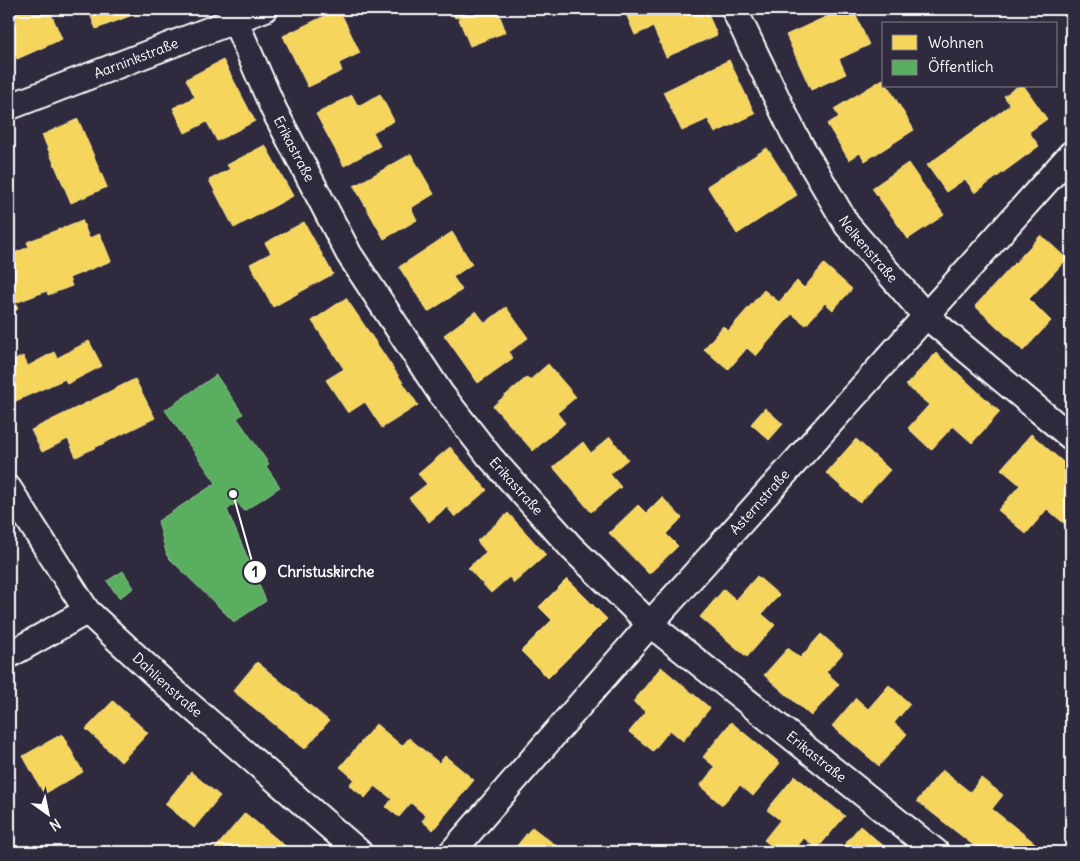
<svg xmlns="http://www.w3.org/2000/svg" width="1080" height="861" font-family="Delius,sans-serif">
<rect width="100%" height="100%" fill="#2f2a3d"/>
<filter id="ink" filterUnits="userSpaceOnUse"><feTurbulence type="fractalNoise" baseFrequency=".02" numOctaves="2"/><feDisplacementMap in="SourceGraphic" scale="10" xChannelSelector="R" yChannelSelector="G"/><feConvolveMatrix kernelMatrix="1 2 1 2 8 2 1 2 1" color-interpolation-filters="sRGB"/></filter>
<g filter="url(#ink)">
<g fill="#f6d55c" stroke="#f9e28d">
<polygon points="9,9 49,9 62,39 17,59 9,40"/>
<polygon points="88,9 148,9 96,29"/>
<polygon points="339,9 360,53 339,63 342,71 308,87 283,36"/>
<polygon points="451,9 497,9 506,32 470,46 458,17 455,18"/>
<polygon points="624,9 706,9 717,35 666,57 653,27 635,35"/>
<polygon points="843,9 853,9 869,45 839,59 846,74 811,90 786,35"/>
<polygon points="223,60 255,121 217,141 207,122 185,133 173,108 195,97 186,79"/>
<polygon points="729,60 755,114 715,133 708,119 682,131 663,92"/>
<polygon points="883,79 884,86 888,86 914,130 865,161 860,153 849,160 827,124 839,117 834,109"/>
<polygon points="1018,86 1024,86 1047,119 1029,132 1039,146 975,193 965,179 946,192 927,165 1010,105 1004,96"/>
<polygon points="380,94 394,121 373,132 380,146 344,166 316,114 352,95 358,106"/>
<polygon points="78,119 107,187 71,203 42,135"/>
<polygon points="265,145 293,196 234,228 209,180 230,169 227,165"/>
<polygon points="767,148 797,195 737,234 707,186"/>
<polygon points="411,154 434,194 411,208 417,220 384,239 354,186"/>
<polygon points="908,163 944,215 908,239 872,188"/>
<polygon points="82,220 89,238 100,234 111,261 69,278 72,286 48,295 47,291 15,303 18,309 9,313 9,255 29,247 27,242"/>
<polygon points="304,222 333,274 273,307 250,264 271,253 265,243"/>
<polygon points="452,232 472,264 453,277 462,290 428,312 399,267"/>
<polygon points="1041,235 1067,259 1029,299 1051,321 1023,351 975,306"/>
<polygon points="824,264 852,289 833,310 825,303 806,325 792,314 756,356 747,348 728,370 704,349 723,326 728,331 764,290 779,302 797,281 804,288"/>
<polygon points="346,298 418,405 382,428 365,402 348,413 326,380 344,369 312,321"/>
<polygon points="506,307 528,338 509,352 513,358 478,383 444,335 476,311 485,323"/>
<polygon points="89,341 102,366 67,384 65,379 9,404 9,363 23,356 28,366 54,352 57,358"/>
<polygon points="936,353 1000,412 972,443 953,426 931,450 908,428 929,405 906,385"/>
<polygon points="548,364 576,397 557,413 565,423 533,451 493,406 527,377 530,380"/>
<polygon points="135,379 155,418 76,457 68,439 42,452 31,430"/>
<polygon points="765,408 783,424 769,440 751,424"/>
<polygon points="1031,434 1071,469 1071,519 1066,525 1047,509 1026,534 998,510 1020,485 1001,469"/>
<polygon points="610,437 628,459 610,474 621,487 591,512 553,467 583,442 591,453"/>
<polygon points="856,439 890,470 860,503 826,473"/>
<polygon points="450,447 487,490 455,517 447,507 429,522 409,498 427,484 418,474"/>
<polygon points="662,497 682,518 666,534 678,546 649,574 609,533 638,505 646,513"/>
<polygon points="508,513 546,555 514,583 509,577 491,593 468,568 486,552 477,541"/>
<polygon points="757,576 779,595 762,614 775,625 747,657 700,617 724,589 736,600"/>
<polygon points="567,579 607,619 548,678 521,651 552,620 539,607"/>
<polygon points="821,634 843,653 826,672 839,684 811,716 764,675 788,648 800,658"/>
<polygon points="257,662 329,721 305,749 233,691"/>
<polygon points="661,667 710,708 683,741 670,730 653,751 629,732 646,712 633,702"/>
<polygon points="889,685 910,704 894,723 907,734 879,766 832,726 856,698 868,709"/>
<polygon points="113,701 148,733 121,762 86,729"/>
<polygon points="731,722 780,763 753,796 740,785 722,805 700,786 715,767 703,757"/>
<polygon points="376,724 402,746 409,738 439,763 445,756 474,780 433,830 422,821 426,816 411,803 399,817 386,807 392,799 375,786 365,798 349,785 354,779 340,767"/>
<polygon points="62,734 83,772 44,794 23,756"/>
<polygon points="942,770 970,792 981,778 1003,795 992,809 1040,847 1036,852 982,852 917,801"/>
<polygon points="191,772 220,796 194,828 165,804"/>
<polygon points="795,776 845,816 817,849 804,838 793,852 779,852 764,840 780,820 767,810"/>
<polygon points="245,813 289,849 286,852 212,852"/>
<polygon points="860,826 891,852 838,852"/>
<polygon points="532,827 562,850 560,852 512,852"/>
</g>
<g fill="#5aae61" stroke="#8cc690">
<polygon points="216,375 243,414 237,418 269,464 266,466 280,487 244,511 237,502 227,510 266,601 234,622 167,556 158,521 216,483 165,410"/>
<polygon points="123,571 134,588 119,598 107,581"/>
</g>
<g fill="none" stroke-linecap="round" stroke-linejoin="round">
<defs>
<g id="street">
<path id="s1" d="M230 9 274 110 349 254 441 394 490 457 572 548 650 624 936 852"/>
<path id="s2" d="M734 9 794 134 847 225 925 315 1071 437"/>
<path id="s3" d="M9 107 264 9"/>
<path id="s4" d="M9 489 87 611 170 688 359 852"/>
<polyline points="9,655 87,611"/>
<path id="s5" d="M452 852 650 624 1071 154"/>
</g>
</defs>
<use href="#street" stroke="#fff" stroke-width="29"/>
<use href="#street" stroke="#2f2a3d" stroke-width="25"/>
</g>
</g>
<g text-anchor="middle" stroke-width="5" stroke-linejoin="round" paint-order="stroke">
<g font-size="14" fill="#fff" stroke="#2f2a3d">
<text dy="5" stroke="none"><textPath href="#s3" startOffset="136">Aarninkstraße</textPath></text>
<text dy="5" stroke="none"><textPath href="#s1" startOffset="154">Erikastraße</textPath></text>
<text dy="5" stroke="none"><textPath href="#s2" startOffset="276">Nelkenstraße</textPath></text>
<text dy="5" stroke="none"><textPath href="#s1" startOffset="559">Erikastraße</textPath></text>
<text dy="5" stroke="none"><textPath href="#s5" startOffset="466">Asternstraße</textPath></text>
<text dy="5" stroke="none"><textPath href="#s4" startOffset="254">Dahlienstraße</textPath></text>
<text dy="5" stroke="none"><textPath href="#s1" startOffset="964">Erikastraße</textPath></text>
</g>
</g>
<path fill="none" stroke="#fff" stroke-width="2" d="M233 494L255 572"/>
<g fill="#fff" stroke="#2f2a3d" stroke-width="2">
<circle cx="233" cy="494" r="5"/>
<circle cx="255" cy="572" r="12"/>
</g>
<g font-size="15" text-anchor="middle" font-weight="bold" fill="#111">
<text x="255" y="577">1</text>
</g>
<g font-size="15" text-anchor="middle" font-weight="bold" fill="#fff" stroke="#2f2a3d" stroke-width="5" stroke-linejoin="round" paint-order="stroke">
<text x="326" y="577">Christuskirche</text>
</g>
<rect width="1080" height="861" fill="none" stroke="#2f2a3d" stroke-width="30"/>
<rect x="15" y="15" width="1050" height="831" fill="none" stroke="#fff" stroke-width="2" filter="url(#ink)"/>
<rect x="882" y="22" width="175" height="65" fill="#2f2a3d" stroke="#827f8b"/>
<rect x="892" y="35" width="25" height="15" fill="#f6d55c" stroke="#827f8b"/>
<text x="928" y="48" font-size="15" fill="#ffffff">Wohnen</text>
<rect x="892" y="60" width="25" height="15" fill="#5aae61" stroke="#827f8b"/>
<text x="928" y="72" font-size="15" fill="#ffffff">Öffentlich</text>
<g transform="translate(48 814) rotate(147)" stroke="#2f2a3d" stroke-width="4" paint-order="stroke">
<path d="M0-4L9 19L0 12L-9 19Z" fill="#ffffff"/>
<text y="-8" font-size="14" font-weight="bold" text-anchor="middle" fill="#ffffff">N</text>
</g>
</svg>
